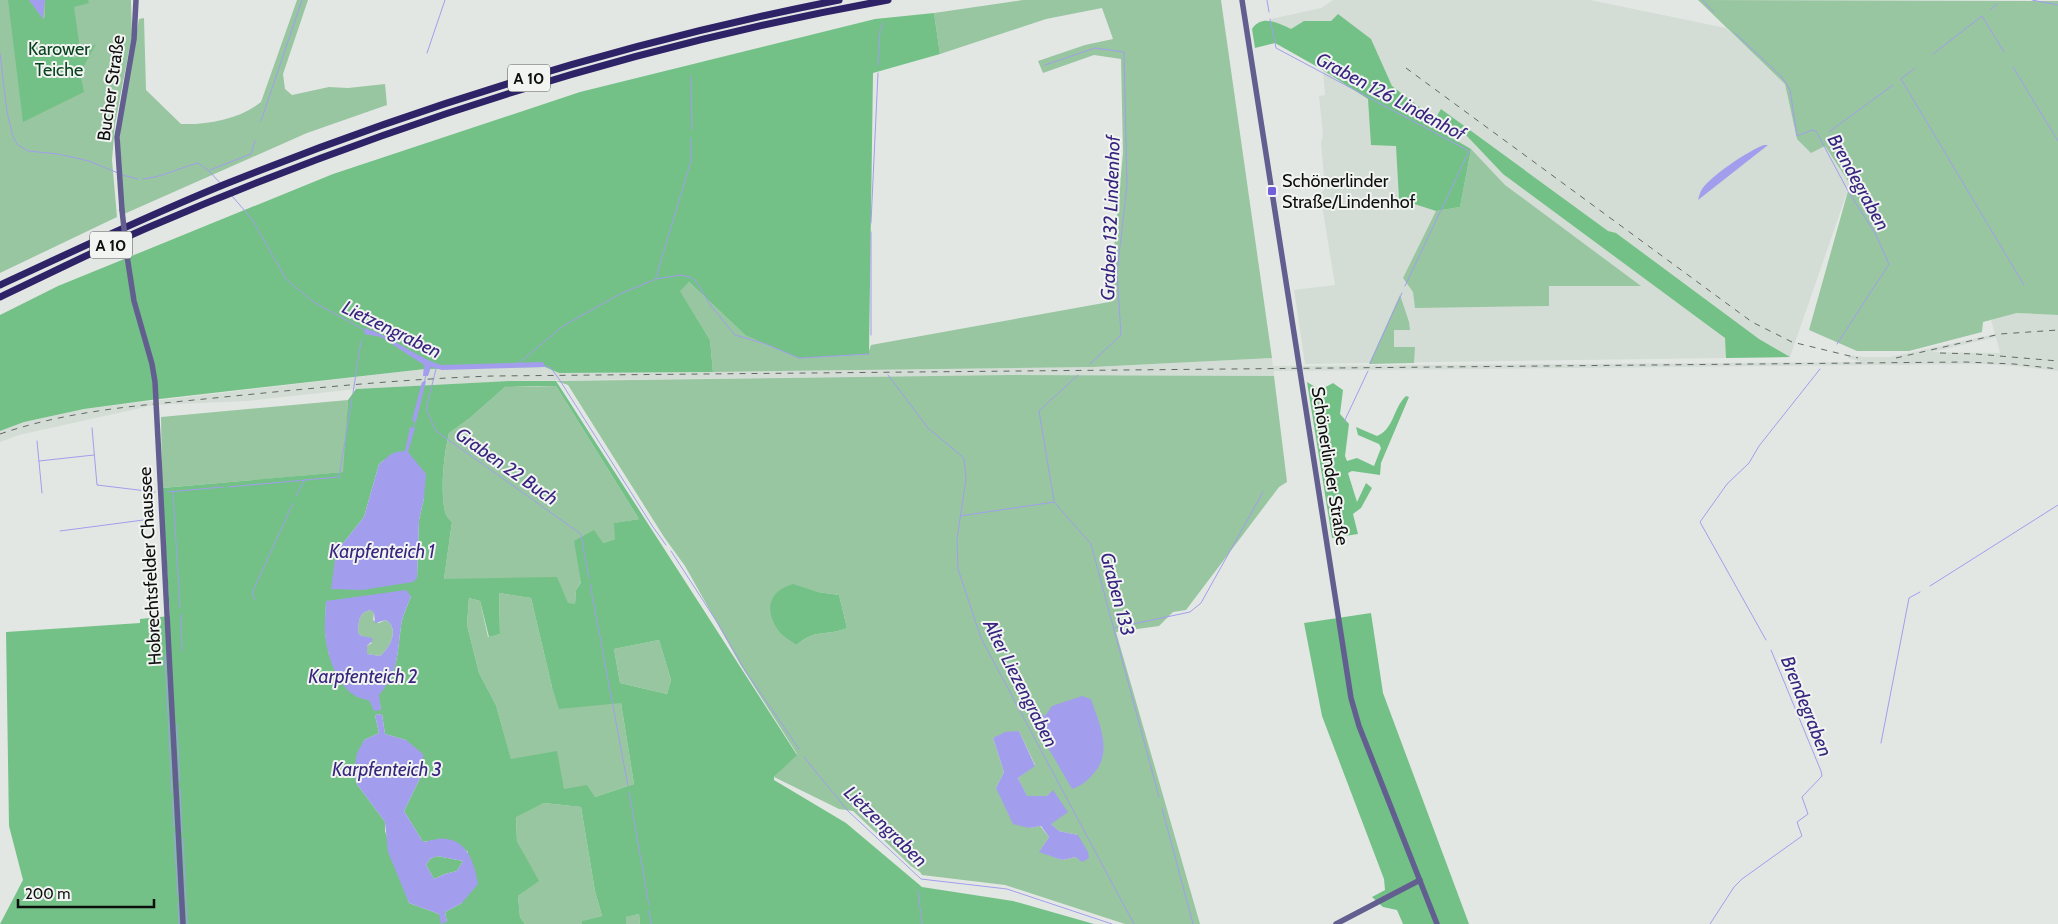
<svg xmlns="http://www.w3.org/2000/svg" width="2058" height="924" font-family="Cabin,sans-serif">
<rect width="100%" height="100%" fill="#e3e7e4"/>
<g fill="#d3ddd5" fill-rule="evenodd">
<polygon points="1333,0 1590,0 1726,28 1785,84 1797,139 1825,146 1850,184 1790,357 1305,364 1294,290 1335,285 1320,193 1325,189 1321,143 1323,134 1319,96 1325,95 1323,70 1275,43 1271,19 1321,8"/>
<path d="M2017 313 2058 315V371L2014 366 1982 364 1274 371V376L1008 375 509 381 356 389 248 401 154 405 19 435 0 442V431L24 422 84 409 425 369 545 367 559 373 713 372 1093 367 1272 358 1273 366 1862 362 1848 358 1849 355 1864 357H1890L1995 334 1991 320ZM1996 337 2000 353 1931 352H1932Z"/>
</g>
<g fill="#98c6a1" fill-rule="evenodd">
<polygon points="0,0 131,0 132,35 115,124 112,160 117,217 0,273"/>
<path d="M297 0H308L283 74 285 89 292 95 329 87 348 88 385 84 387 105 307 133 124 214 119 155 121 121 139 19 144 18 146 90 181 124C208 125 240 119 261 102Z"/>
<polygon points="1023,0 1221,0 1272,358 1093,367 713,372 710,340 679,290 689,282 745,335 868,354 871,345 1109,302 1123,153 1121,59 1094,55 1043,73 1038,61 1085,45 1113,39 1102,8 1046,19 940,54 934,13"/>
<polygon points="1698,0 2058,1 2058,315 2017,313 1983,322 1982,332 1909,351 1857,351 1809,330 1850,184 1825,146 1811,153 1797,139 1785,84"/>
<polygon points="1471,149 1505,185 1641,286 1549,286 1549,306 1415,308 1413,292 1403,278 1436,211 1460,207"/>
<polygon points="1400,295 1409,322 1410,330 1394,330 1394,347 1415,347 1414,363 1369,364"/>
<path d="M1008 375 1274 376 1287 482 1279 487 1186 610 1173 612 1159 626 1116 632 1200 924H1125L1005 885 922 875 920 872 911 866 853 811 839 809 774 777 797 754 740 664 685 566 664 537 568 385 556 381ZM793 585 818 592 839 595 847 628C826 637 815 628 797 645ZM1019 731 1035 765 1018 778 1027 797 1047 796 1053 791 1051 824 1059 831 1078 835 1076 857 1062 860 1040 851 1049 837 1040 826 1029 828 996 788 1004 772 993 738Z"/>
<path d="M556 386 639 519 615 523V539L603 543 576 590 575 605 444 579 452 522C449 519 446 516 445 512 440 492 444 453 449 433L470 418 505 387Z"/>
<polygon points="348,400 344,472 162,488 161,417"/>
<polygon points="499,593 531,598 552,687 621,703 634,784 595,797 564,789 511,760 496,705 479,673 467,625 469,598 480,601 488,637 500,634"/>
<path d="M370 610 374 613 373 620 379 623 386 620C400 629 390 648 380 656L367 654V646L372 643 358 633C359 622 358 613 370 610Z"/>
<polygon points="659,640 671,680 667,694 620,683 614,649"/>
<polygon points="544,803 581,807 595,891 602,916 583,921 582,924 525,924 520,917 518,896 538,881 517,841 516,816"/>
<polygon points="639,914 640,924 626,924 625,917"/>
</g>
<g fill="#74c187" fill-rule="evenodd">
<polygon points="8,0 29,0 43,19 45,17 45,0 88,0 89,3 74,7 79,42 73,59 96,44 80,73 84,92 23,122"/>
<polygon points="934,13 940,54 873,73 869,354 799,358 745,335 689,282 680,291 710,340 713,372 559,373 545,367 425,369 151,400 84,409 24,422 0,431 0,315 58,286 333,174 580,92 875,19"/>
<path d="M1338 14 1371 39 1392 86 1435 119 1441 109 1608 231 1616 233 1759 339 1790 357 1726 358 1725 338 1503 174 1466 135 1435 121 1433 127 1471 149 1460 207 1436 211 1399 199 1396 146 1371 145 1368 99 1323 70 1275 43 1255 48 1252 29C1262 14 1278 23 1291 29L1304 21H1331Z"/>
<path d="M509 381H556L797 755 774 777V780L846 823 922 887 1013 901 1094 924H640L639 914 626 917V924H582V921L602 916 595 891 581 807 544 803 516 817 517 841 539 881 518 896 520 917 525 924H0L23 880 9 826 6 632 140 623V619L170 616 162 488 343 472 348 400 356 389ZM538 386H556L639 519 614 523 615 539 603 543 594 530 574 541 581 582 576 590 575 604 568 603 557 577 444 579 452 522C449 519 446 516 445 512 440 491 444 453 449 433L470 418 505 387ZM384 460 424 498 419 520 417 578 336 552 364 517 379 464ZM499 593 531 598 552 687 559 709 621 703 634 784 595 797 587 785 564 789 557 751 511 759 496 705 479 673 467 625 469 598 480 601 489 637 500 634ZM411 596C408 605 402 616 401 626 397 654 399 672 378 695L381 710 369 700 329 655 325 633 326 602 363 597ZM659 640 671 680 667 694 620 683 614 649ZM382 714 385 734 406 740 424 770 404 811 423 842C445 838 451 837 468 852L462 903 445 912 447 922 439 914 409 903 385 831V822L356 783 364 740 379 733 375 715Z"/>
<path d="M1307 382 1320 390 1333 383 1343 390 1340 414 1349 424 1345 456 1347 461 1357 458 1374 466 1381 448 1379 444 1358 435 1356 427 1377 436C1394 429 1393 408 1406 396L1409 397 1381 463 1380 475 1352 471 1348 473 1357 502 1366 483 1372 488 1361 508 1353 514 1358 534 1332 538Z"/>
<path d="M793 584 818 592 839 595 847 628C826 637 815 628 797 645 791 641 782 636 778 630 764 609 769 591 793 584Z"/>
<polygon points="1371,613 1383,693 1469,924 1403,924 1397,910 1383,907 1372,897 1385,890 1384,879 1322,716 1304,623"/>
<polygon points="437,856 463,861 457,871 445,874 434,879 426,865 430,859"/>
</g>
<g fill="#a29eed" fill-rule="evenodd">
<polygon points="29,0 45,0 43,19"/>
<path d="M1764 145H1768L1698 200C1699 196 1700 192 1702 189 1712 175 1748 151 1764 145Z"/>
<path d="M365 328C393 337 414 356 441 365L543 362 545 367 442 370 431 367 428 376H423L424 365 381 337 364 334Z"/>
<polygon points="426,381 416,422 412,420 422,382"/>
<path d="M410 427 415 428 408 452 426 474 424 498 419 520 417 578 413 582 362 590 331 589 336 552 364 517 379 464C391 455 389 452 405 451Z"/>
<path d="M406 590 411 596C408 605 402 616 401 626 397 654 399 672 379 695L381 710 374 711 369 700C340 698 327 658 325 633 324 623 326 612 326 601ZM370 610 374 613 375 623 386 620C400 629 390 648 380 656L367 654V646L373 640 372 638 362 636 358 633C359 622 358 613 370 610Z"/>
<path d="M1082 696 1091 699C1099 723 1113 752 1094 773 1087 781 1083 785 1072 789L1039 732 1032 714 1037 711 1045 716 1052 706Z"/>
<path d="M382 714 385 734 406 740 423 754 424 770 404 811 423 842C430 841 440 837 447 839 469 842 475 866 478 884L462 903 445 912 447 922 441 924 439 914 409 903 388 852 385 822 356 783 354 770 357 753 364 740 379 733 375 715ZM437 856 463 861 457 871 445 874 434 879 426 865 430 859Z"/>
<polygon points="1019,731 1035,766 1018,778 1027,796 1047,796 1053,790 1068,812 1051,824 1059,831 1078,835 1088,852 1089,858 1082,862 1076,857 1062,860 1039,852 1049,837 1041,826 1029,828 1013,824 996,788 1004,772 993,738 1005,732"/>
</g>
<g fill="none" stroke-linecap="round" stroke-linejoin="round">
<g stroke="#a29eed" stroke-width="1">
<polyline points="1267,0 1269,12"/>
<polyline points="1702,0 1714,12"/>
<polyline points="2032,0 2058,5"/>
<polyline points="1990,10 1997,4"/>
<polyline points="1270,19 1276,48 1469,151 1405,286"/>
<polyline points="1735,33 1782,77 1790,90 1797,136 1812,130 1816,131 1848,191 1875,233 1889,264 1837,344"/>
<polyline points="0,53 7,112 13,137 18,145 28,151 58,154 89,161 118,173"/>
<polyline points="427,53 445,0"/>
<polyline points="1933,54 1982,16 2004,52"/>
<polyline points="878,65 880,30 883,23"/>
<polyline points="1045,65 1095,48 1124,52 1127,185 1117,273 1121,335 1090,364"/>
<polyline points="2013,67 2058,141"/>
<polyline points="1915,68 1901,79 2024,285"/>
<polyline points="691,76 692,130"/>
<polyline points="261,121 302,0"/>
<polyline points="1829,132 1893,85"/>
<polyline points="210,170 251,154 255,141"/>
<polyline points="122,175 138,179"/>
<path d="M143 179C163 177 179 168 198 163L209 171 221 184"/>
<polyline points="232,196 252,219 286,279 312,301 366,331"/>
<polyline points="871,223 878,73"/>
<polyline points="871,232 871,335"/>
<polyline points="656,277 691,161 691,138"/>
<polyline points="519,363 563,326 622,293 656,279 681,275 690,277 696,281 711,306 735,335 766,344 799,358 869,354"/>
<polyline points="1370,363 1402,293"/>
<polyline points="543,365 551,368 559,379 653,527 666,545"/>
<polyline points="436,369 426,409 436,431 581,534 589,579"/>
<polyline points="888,375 928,428 964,458 966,479 957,539 958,569 981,638 1134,924"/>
<polyline points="424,383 426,375"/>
<polyline points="353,393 361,341"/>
<polyline points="1344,422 1368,371"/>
<polyline points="92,428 97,485 155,492"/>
<polyline points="413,429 415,421"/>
<polyline points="37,441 42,493"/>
<polyline points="39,461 94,455"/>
<polyline points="228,487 339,477 352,398"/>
<polyline points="173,491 180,608"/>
<polyline points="168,492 223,487"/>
<polyline points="296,496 305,479"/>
<polyline points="1054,501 1039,411 1078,375"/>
<polyline points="960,516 1054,502 1091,544 1159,797"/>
<polyline points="60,531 151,519 153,492"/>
<polyline points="671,551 717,622 746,672 799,749"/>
<polyline points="590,584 628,786"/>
<polyline points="1930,586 2058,505"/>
<polyline points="255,600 252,593 293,503"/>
<polyline points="181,614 182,651"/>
<polyline points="1114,628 1190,612 1201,603 1263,492"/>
<polyline points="1766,640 1700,522 1727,484 1749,463 1759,446 1820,369"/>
<polyline points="165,655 172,794"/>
<polyline points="177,725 180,782"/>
<polyline points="1881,743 1909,598 1920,592"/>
<polyline points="804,757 848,811 921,879 1007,889 1112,924"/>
<polyline points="180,788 182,832"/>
<polyline points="629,792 649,905"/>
<polyline points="173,799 174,827"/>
<polyline points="1162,808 1193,924"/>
<polyline points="174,832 178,896"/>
<polyline points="183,838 187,924"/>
<polyline points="918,891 922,924"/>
<polyline points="178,903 179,924"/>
<polyline points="649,910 651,924"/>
<polyline points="1710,924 1734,887 1742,879 1802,836 1797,822 1808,814 1802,797 1822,776 1821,771 1771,650"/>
</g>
<g stroke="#625f90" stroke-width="5.5">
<polyline points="1242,0 1351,698 1359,726 1437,924"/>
<polyline points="122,210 117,137 134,39 136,0"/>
<polyline points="127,256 134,301 152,364 155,382 183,924"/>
<polyline points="1336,924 1420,880"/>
</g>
<g stroke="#2f2367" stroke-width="7">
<path d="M0 285C76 250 151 214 228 183 425 104 630 41 839 0"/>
<path d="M0 297C51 273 102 247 154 225 390 124 636 45 888 0"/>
</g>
<g stroke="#656766" stroke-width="1" stroke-dasharray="6 6" stroke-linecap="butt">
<polyline points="1406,68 1752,322 1792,342 1858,358"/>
<polyline points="1940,353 1976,354 2058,361"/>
<polyline points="1896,358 2000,334 2058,330"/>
<path d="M0 434C73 409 148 405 224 397 314 388 403 379 493 376L1965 362 2014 364 2058 369"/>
</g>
<polyline stroke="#625f90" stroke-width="5.5" points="122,210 127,256"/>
</g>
<rect fill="#7260da" stroke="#f1f4f1" stroke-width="2" x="1267" y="186" width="10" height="10" rx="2.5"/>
<g text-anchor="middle" stroke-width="4" stroke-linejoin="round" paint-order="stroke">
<g fill="#f1f4f1" stroke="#515352" stroke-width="1">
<rect x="508" y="64.5" width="42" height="27" rx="4"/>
<rect x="90" y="231.5" width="42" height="27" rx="4"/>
</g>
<g font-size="16" font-weight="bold" fill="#0d0e0e">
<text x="529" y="84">A 10</text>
<text x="111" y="251">A 10</text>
</g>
<g font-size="18" fill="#07441f" stroke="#f1f4f1">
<text x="59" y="55">Karower<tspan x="59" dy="21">Teiche</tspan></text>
</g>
<g font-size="18" fill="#0d0e0e" stroke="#f1f4f1">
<text transform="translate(111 88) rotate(-82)" y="6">Bucher Straße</text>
<text transform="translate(1330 466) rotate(81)" y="6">Schönerlinder Straße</text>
<text transform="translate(150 566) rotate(-93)" y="6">Hobrechtsfelder Chaussee</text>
</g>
<g font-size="18" fill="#0d0e0e" stroke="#f1f4f1" text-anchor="start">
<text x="1282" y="187">Schönerlinder<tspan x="1282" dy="21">Straße/Lindenhof</tspan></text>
</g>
<g font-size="19" font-style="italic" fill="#38257f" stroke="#f1f4f1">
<text transform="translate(1391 96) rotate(28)" y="7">Graben 126 Lindenhof</text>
<text transform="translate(1859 182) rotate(61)" y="7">Brendegraben</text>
<text transform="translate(1110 218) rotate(-88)" y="7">Graben 132 Lindenhof</text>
<text transform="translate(392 329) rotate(26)" y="7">Lietzengraben</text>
<text transform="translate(507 466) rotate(35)" y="7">Graben 22 Buch</text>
<text x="382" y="558">Karpfenteich 1</text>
<text transform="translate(1118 594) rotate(75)" y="7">Graben 133</text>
<text x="363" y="683">Karpfenteich 2</text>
<text transform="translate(1021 683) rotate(63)" y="7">Alter Liezengraben</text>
<text transform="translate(1807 706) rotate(68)" y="7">Brendegraben</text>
<text x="387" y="776">Karpfenteich 3</text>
<text transform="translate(886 826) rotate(44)" y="7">Lietzengraben</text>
</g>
</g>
<path d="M18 899v8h136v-8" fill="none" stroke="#0d0e0e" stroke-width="2.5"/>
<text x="25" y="899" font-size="15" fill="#0d0e0e" stroke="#f1f4f1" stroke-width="4" paint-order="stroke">200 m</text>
</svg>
